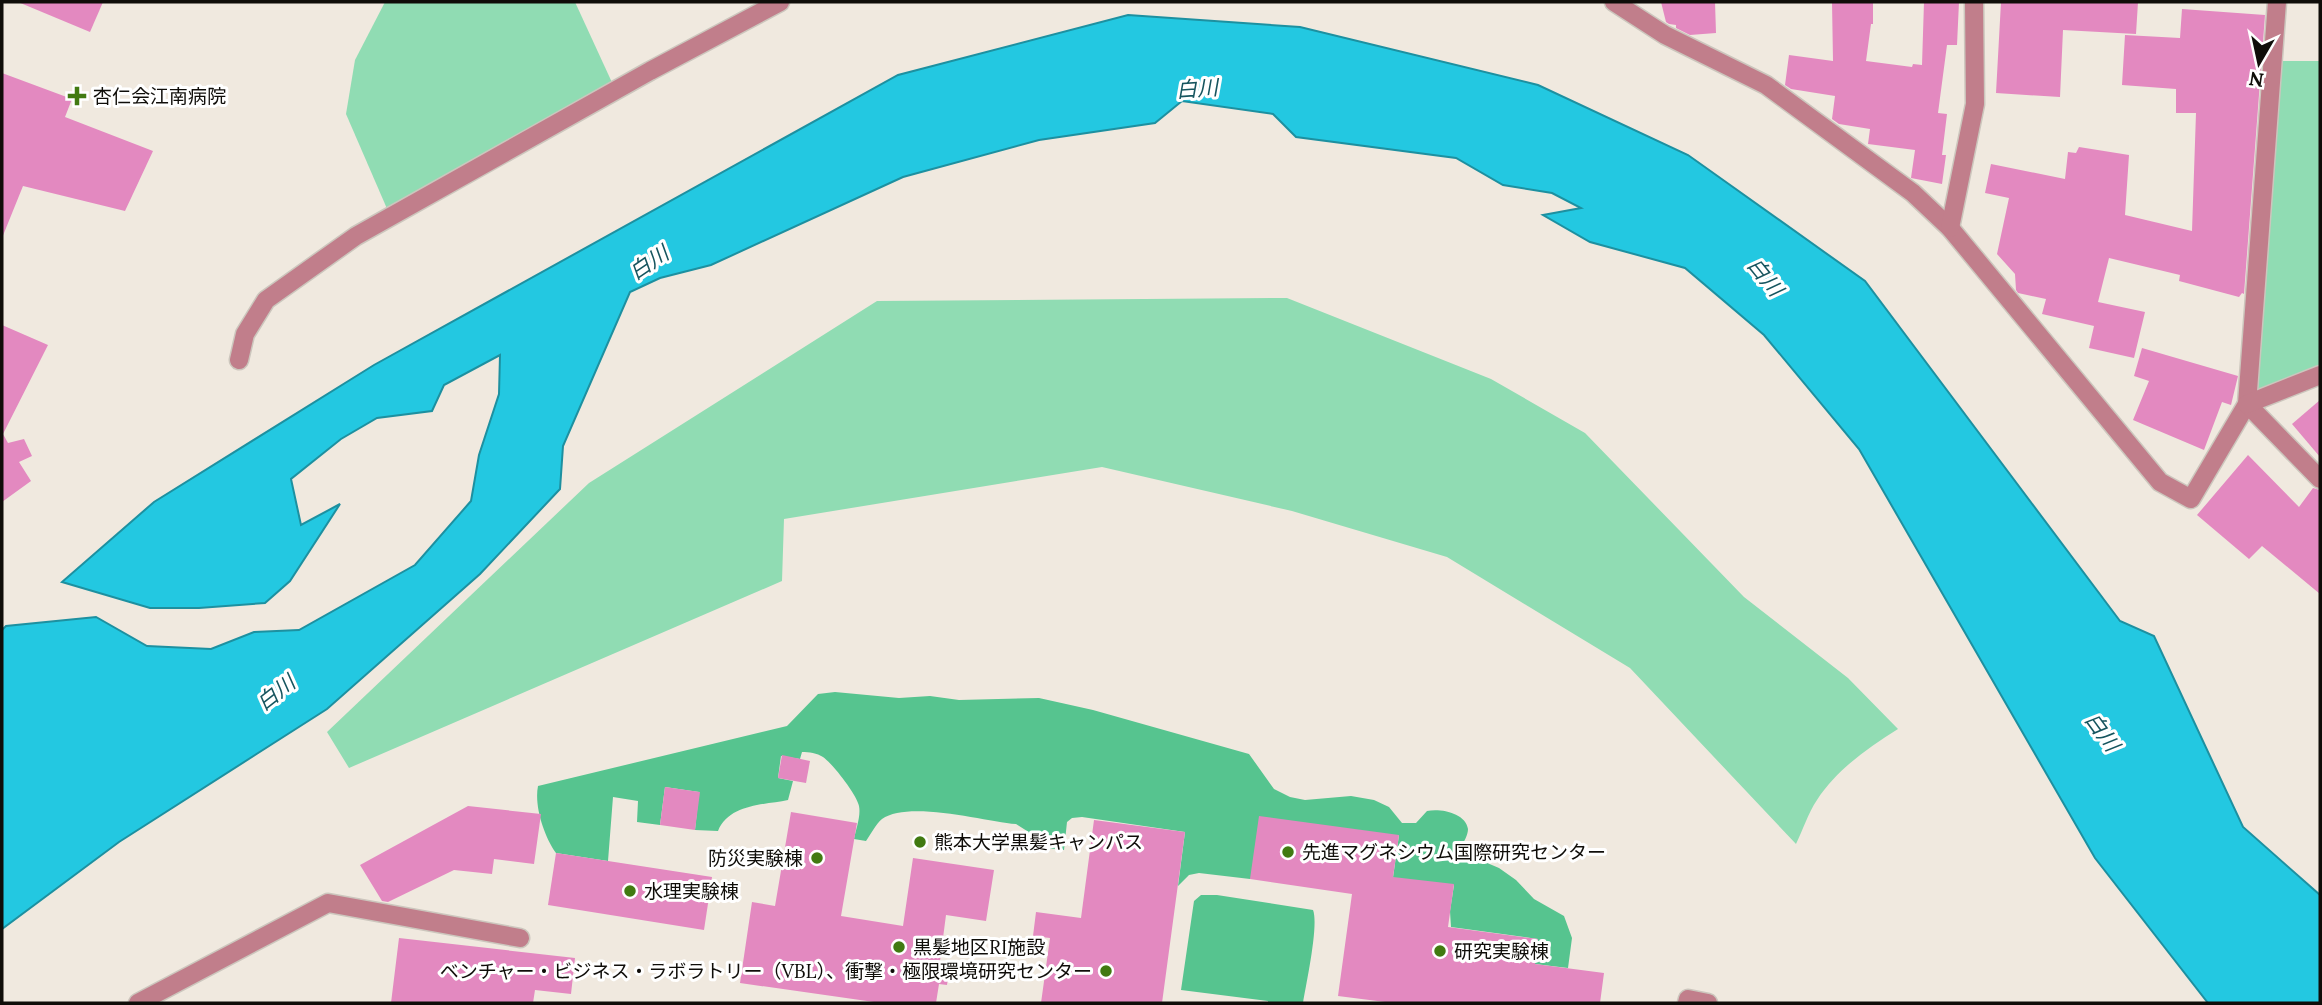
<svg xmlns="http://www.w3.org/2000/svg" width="2322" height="1005" font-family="Lora,'Noto Sans JP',serif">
<rect width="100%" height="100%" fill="#f0e9df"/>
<g fill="#90dcb3">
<polygon points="385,2 575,2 615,89 388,211 346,114 355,60"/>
<polygon points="2274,61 2320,61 2320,375 2247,404"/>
<path d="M1287 298 1491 379 1585 433 1744 597 1848 678 1898 729C1868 748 1837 769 1817 800 1808 813 1803 830 1796 844L1630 668 1447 557 1292 511 1102 467 784 519 782 581 349 768 327 732 589 483 877 301Z"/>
</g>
<g fill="#56c48f">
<path d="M835 692 899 698 930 696 959 700 1039 698 1093 710 1249 754 1274 789 1290 797 1305 800 1351 796 1374 800 1389 807 1402 823H1416L1427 811C1440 808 1466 813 1468 829 1468 835 1464 841 1462 846L1466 854 1499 868 1516 880 1534 899 1564 916 1572 938 1568 968 1535 964 1538 939 1451 927 1450 911 1454 885 1390 899 1399 835 1250 879 1199 873 1189 875 1178 886 1185 832 1082 817 1072 818 1067 822 1064 850 1030 846 1031 838 1027 831 1016 824C984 821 908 800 882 819 876 824 871 834 866 841L854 839C856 829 861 816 859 806 857 795 833 764 823 757 817 753 809 752 802 752L800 759 781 756 778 778 793 781 788 800C764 805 729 804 718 831L695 830 699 792 665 787 660 825 637 822 638 801 613 797 608 861 556 853C544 836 534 806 538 786L787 726 818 694Z"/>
<path d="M1201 895H1217L1313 910C1319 925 1306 984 1303 1003H1268V1001L1181 990 1194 901Z"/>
</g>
<polygon fill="#23c8e1" stroke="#1d90a0" stroke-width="2" points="1128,15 1300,27 1538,85 1688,155 1865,281 2120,621 2154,636 2243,827 2320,895 2320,1003 2208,1003 2095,858 1859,449 1764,335 1685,268 1590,242 1543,215 1581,208 1552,193 1503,185 1456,158 1296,137 1273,114 1182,101 1155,123 1039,140 903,177 711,265 660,278 630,292 563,446 560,489 480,574 327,709 119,842 2,929 2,630 6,626 96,617 147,646 211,649 254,632 299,630 415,565 471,501 479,455 499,394 500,355 444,385 432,411 377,418 341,439 291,479 301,525 340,504 290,581 265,603 199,608 150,608 62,582 154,502 374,365 898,75"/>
<g fill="#e389c0">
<polygon points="18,2 103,2 90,32"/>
<polygon points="1661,2 1715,2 1716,33 1690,35 1676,28 1676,25 1669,24 1666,22"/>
<polygon points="1832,2 1873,2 1873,24 1871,24 1866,61 1912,67 1913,64 1922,65 1924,2 1959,2 1957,45 1947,45 1938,113 1947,114 1942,155 1946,155 1942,184 1911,178 1915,150 1868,144 1870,129 1839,124 1832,119 1835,96 1791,89 1785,85 1789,55 1833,61"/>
<polygon points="2001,2 2138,2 2136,34 2063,30 2060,97 1996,93"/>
<polygon points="2182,9 2265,15 2244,294 2242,293 2239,297 2179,281 2180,275 2109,258 2098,302 2145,312 2134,358 2089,348 2094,326 2042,314 2046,299 2018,293 2016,290 2015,274 1997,254 2009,198 1985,193 1991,164 2065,179 2068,152 2076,153 2079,147 2129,155 2125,215 2192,231 2196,113 2176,113 2176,89 2122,85 2125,35 2180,38"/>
<polygon points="2,73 72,99 65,117 153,151 125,211 23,186 2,238"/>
<polygon points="2,325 48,345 3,434 8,443 24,439 32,456 19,462 31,481 2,502"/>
<polygon points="2142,348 2238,376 2231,405 2222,402 2204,450 2133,420 2149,381 2134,376"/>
<polygon points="2320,400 2320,457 2292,424"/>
<polygon points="2248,455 2299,507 2313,488 2320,490 2320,594 2262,546 2249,559 2197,515"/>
<polygon points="782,755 810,761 806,783 778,778"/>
<polygon points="665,787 700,792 695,830 660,825"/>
<polygon points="468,806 541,814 534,864 494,859 492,874 454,870 388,902 382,901 360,865"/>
<polygon points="791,812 857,823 841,916 903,926 913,858 994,870 986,921 946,915 940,961 950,963 947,985 939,984 936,1003 881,1003 740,983 752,902 775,906"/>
<polygon points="1259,816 1399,835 1393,877 1454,884 1448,927 1538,939 1535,964 1604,973 1600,1003 1393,1003 1338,996 1352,894 1250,879"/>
<polygon points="1094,820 1185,832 1162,1003 1041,1003 1050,938 1033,936 1036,912 1081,918"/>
<polygon points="556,853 712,877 704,930 548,905"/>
<polygon points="399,938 575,958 571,994 535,990 533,1003 391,1003"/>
</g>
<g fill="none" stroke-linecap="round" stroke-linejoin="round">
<defs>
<g id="minor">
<polyline points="1614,2 1665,35 1766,85 1913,193 1950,228 2160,482 2191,499 2247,404 2277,2"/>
<polyline points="1950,228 1975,104 1974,2"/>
<polyline points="239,360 245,334 266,300 356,236 650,71 780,2"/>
<polyline points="2247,404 2320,479"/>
<polyline points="2247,404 2320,375"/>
<polyline points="138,1003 328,903 520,938"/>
<polyline points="1687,1003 1688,999 1708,1003"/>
</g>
</defs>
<use href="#minor" stroke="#ccc6bd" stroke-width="21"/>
<use href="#minor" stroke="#c17e8b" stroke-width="18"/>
</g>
<g fill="#417a11" stroke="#fff" stroke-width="2.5">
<path d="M73.5 85.5h7v7h7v7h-7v7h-7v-7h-7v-7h7z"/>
<circle cx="920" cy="842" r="7"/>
<circle cx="1288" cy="852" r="7"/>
<circle cx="817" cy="858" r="7"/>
<circle cx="630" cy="891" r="7"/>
<circle cx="899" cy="947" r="7"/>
<circle cx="1440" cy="951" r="7"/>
<circle cx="1106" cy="971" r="7"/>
</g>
<g text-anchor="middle" stroke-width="6" stroke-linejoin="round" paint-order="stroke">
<g font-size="19" fill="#0f0d09" stroke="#fff" text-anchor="start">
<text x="93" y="103">杏仁会江南病院</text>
<text x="934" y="849">熊本大学黒髪キャンパス</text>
<text x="1302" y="859">先進マグネシウム国際研究センター</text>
<text x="803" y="865" text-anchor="end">防災実験棟</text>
<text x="644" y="898">水理実験棟</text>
<text x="913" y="954">黒髪地区RI施設</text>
<text x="1454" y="958">研究実験棟</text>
<text x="1092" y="978" text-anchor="end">ベンチャー・ビジネス・ラボラトリー（VBL）、衝撃・極限環境研究センター</text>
</g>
<g font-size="21" font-style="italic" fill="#16555f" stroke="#fff">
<text transform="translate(1197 89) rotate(-4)" y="7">白川</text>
<text transform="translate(649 263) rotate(-34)" y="7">白川</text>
<text transform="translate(1765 277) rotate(51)" y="7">白川</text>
<text transform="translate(276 693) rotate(-38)" y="7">白川</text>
<text transform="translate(2102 732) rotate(54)" y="7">白川</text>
</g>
</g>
<rect width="2322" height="1005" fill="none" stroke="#0f0d09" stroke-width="7"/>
<g transform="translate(2259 63) rotate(189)" stroke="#ffffff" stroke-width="5" paint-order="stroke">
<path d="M0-5L12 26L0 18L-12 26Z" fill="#0f0d09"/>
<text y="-10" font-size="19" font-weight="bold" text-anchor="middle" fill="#0f0d09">N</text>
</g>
</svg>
